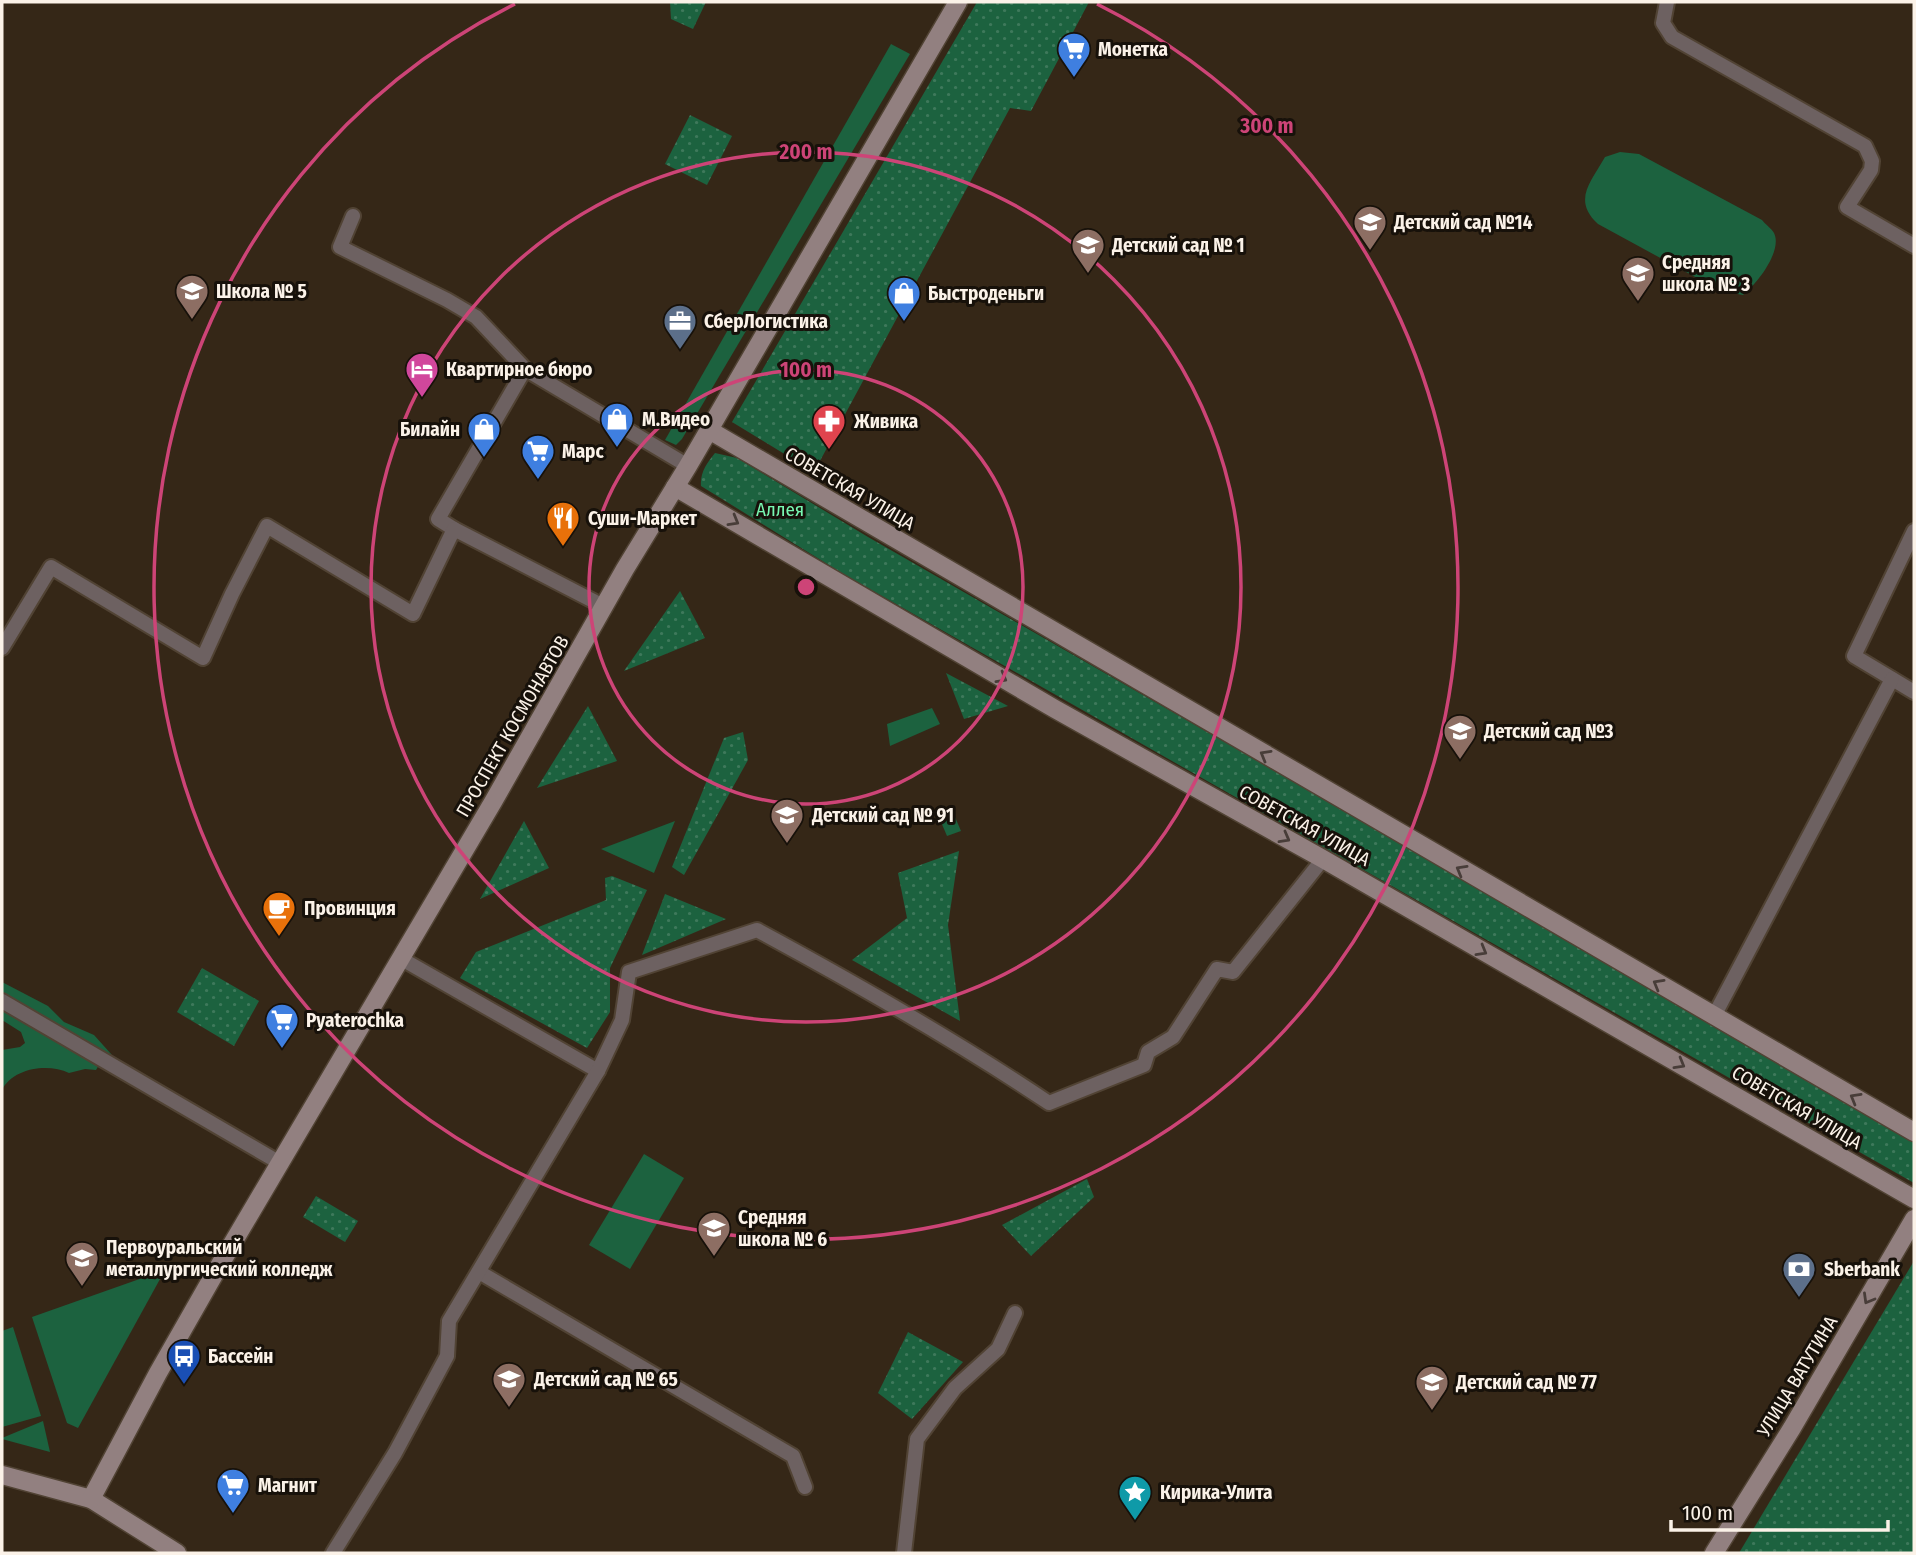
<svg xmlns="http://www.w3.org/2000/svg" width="1916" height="1555" font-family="'Fira Sans Condensed',sans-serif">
<defs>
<pattern id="park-dots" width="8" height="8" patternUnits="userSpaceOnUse" patternTransform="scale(1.75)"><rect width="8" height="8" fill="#1c623f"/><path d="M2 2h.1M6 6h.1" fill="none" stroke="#3e795b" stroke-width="1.8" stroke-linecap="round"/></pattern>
</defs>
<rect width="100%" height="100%" fill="#352717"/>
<g fill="#1c623f">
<polygon points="891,44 910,54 682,439 676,445 665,440"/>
<path d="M1620 152 1639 154 1762 220C1765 224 1772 229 1774 233 1783 251 1756 285 1743 295L1721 291 1598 224C1572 200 1591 182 1605 157Z"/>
<polygon points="932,708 940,724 890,746 887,724"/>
<polygon points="955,817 961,831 947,836 941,822"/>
<polygon points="675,821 654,873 601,849"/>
<polygon points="2,982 48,1006 64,1022 94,1035 112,1055 68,1034 2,993"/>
<path d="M2 1005 99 1065 96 1070 85 1069 69 1073C48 1063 13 1068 2 1090V1050L20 1047 25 1043 21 1032 2 1020Z"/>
<polygon points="644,1154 684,1178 630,1269 589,1245"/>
<polygon points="165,1270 78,1428 67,1423 32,1317"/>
<polygon points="13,1327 41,1416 2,1427 2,1331"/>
<polygon points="43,1421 50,1452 2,1439 2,1438"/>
</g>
<g fill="url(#park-dots)">
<polygon points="670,2 706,2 693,29 671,19"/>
<polygon points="977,2 1089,2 1031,111 1010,108 814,472 732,422"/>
<polygon points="690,115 732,136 707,185 665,164"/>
<path d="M715 453 737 458 868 537 1914 1138V1183L845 575 701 486C700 472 707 463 715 453Z"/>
<polygon points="680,591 705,638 624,671"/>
<polygon points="946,673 1008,706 964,719"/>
<polygon points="588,706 617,761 537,788"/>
<polygon points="743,732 748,760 684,875 672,867 724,738"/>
<polygon points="524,821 549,868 480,899"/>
<polygon points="959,851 948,925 960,1021 852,960 907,918 898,873"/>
<polygon points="612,876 647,890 610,968 610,1012 587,1048 460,978 476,952 606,900 605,878"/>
<polygon points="665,894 726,919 642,955"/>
<polygon points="202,968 259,1001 234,1046 177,1012"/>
<polygon points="1087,1179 1094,1197 1031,1256 1002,1225"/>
<polygon points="316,1196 358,1221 345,1242 303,1217"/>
<polygon points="1914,1261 1914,1553 1739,1553"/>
<polygon points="908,1332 963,1362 912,1419 878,1393"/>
</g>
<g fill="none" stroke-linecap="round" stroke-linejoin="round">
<defs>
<g id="street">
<polyline points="1667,2 1663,23 1672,37 1865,146 1872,161 1871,170 1847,207 1914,246"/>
<polyline points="353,216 340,247 447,300 476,317 525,369 688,466"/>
<polyline points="454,529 438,519 525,369"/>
<polyline points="1914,531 1854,656 1914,692"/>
<polyline points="2,648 51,567 203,658 232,594 267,526 413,614 454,529 605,607"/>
<polyline points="400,958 598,1071"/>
<polyline points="2,1001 280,1163"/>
<polyline points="1714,1016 1892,679"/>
<polyline points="479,1272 793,1456 805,1487"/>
<path d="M333 1553 395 1453 447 1356 449 1321 598 1071 622 1020 629 972 757 930C857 984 955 1040 1049 1103L1144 1065 1148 1052 1173 1037 1217 969 1233 972 1323 859"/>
<polyline points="904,1553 917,1439 955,1388 998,1349 1015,1313"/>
</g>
<g id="secondary">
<polyline points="709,430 1914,1132"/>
<polyline points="675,487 1055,709 1323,859 1914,1199"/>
<polyline points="2,1475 91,1499 177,1553"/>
<polyline points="91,1499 158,1373 215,1273 493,802 625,569 688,466 958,2"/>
<polyline points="1714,1553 1792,1428 1914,1219"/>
</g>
</defs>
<use href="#street" stroke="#514334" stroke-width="18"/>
<use href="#secondary" stroke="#514334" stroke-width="21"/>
<use href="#street" stroke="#6d6161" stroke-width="14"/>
<use href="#secondary" stroke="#928080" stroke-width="18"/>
</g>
<defs><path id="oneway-chevron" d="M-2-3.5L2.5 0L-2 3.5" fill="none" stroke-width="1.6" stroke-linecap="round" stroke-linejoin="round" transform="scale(1.75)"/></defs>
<g stroke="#483d39">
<use href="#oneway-chevron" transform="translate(734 521) rotate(30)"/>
<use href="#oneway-chevron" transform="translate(1002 678) rotate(30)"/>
<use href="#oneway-chevron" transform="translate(1265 755) rotate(-150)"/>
<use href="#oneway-chevron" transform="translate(1285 838) rotate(29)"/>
<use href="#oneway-chevron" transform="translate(1461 870) rotate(-150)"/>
<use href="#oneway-chevron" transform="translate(1482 951) rotate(30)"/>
<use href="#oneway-chevron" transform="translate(1658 984) rotate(-150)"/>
<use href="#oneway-chevron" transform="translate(1680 1064) rotate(30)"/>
<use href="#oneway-chevron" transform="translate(1855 1098) rotate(-150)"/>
<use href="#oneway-chevron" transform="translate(1868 1299) rotate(120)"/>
</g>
<g fill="none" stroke="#cd4477" stroke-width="3.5">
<circle cx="806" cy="587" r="217"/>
<circle cx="806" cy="587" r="435"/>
<path d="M1097 4A652 652 0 1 1 515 4"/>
</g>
<defs>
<symbol id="supermarket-pin" viewBox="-11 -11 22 30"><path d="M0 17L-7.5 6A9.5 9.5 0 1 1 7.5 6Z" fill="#3f7fe0" stroke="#17110a"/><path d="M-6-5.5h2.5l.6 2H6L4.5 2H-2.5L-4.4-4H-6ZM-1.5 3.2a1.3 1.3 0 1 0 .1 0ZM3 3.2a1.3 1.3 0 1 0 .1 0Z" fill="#fff"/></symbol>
<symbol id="school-pin" viewBox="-11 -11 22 30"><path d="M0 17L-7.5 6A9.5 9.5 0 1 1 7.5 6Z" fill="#8d6e63" stroke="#17110a"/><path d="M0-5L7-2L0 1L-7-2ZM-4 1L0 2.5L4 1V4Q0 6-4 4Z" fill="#fff"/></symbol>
<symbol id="shop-pin" viewBox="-11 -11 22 30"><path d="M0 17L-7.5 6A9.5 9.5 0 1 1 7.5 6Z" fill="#3f7fe0" stroke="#17110a"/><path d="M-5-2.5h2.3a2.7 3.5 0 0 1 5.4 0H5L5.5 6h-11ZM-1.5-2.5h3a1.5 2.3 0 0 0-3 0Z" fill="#fff"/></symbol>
<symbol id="office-pin" viewBox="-11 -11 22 30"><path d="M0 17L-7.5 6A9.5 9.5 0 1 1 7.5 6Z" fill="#5c6f8a" stroke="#17110a"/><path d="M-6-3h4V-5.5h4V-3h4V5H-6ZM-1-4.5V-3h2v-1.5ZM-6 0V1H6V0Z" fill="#fff"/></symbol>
<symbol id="hotel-pin" viewBox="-11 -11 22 30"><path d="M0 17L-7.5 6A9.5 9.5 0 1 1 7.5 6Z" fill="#d1479c" stroke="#17110a"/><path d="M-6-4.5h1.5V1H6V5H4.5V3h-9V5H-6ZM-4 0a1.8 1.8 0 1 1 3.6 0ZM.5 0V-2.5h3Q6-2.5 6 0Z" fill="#fff"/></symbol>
<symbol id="pharmacy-pin" viewBox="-11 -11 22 30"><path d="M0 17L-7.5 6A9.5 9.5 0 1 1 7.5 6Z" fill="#e0444e" stroke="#17110a"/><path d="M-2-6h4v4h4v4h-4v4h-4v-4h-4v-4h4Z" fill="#fff"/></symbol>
<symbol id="restaurant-pin" viewBox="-11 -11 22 30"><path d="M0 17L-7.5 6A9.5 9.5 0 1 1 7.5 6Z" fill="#e8710a" stroke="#17110a"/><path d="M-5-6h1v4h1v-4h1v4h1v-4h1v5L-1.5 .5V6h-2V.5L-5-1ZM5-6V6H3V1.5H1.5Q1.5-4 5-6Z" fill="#fff"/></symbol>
<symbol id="cafe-pin" viewBox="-11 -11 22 30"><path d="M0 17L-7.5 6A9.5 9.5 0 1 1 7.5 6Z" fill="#e8710a" stroke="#17110a"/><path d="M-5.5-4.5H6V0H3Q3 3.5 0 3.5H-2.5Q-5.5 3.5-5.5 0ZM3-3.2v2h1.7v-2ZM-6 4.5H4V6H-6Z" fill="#fff"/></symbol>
<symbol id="university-pin" viewBox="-11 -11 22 30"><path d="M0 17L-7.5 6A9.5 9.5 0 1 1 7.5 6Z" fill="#8d6e63" stroke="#17110a"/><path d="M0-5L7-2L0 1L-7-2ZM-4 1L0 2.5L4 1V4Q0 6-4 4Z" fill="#fff"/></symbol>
<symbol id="bank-pin" viewBox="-11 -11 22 30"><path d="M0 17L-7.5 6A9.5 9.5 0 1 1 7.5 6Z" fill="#5c6f8a" stroke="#17110a"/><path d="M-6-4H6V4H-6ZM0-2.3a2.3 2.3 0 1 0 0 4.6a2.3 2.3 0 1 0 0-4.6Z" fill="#fff"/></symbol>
<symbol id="bus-pin" viewBox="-11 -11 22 30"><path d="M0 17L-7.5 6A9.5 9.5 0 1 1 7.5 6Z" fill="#1a4fb4" stroke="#17110a"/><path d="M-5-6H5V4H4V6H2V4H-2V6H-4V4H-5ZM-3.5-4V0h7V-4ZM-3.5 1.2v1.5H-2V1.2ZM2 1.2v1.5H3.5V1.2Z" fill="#fff"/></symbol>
<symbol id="sight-pin" viewBox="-11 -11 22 30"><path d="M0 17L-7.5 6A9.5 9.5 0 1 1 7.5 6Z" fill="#0f9aa8" stroke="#17110a"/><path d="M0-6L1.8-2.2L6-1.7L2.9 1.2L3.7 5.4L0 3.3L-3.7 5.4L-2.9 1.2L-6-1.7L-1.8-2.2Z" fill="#fff"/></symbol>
</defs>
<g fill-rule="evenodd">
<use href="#supermarket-pin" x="1055" y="30" width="38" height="52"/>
<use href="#school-pin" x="1351" y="203" width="38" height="52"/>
<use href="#school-pin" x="1069" y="226" width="38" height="52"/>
<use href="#school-pin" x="1619" y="254" width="38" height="52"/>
<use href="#school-pin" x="173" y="272" width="38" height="52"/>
<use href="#shop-pin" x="885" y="274" width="38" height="52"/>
<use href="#office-pin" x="661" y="302" width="38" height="52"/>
<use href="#hotel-pin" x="403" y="350" width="38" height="52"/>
<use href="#shop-pin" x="598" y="400" width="38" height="52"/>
<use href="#pharmacy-pin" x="810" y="402" width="38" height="52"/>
<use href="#shop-pin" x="465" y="410" width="38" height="52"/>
<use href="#supermarket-pin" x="519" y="432" width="38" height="52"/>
<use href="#restaurant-pin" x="544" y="499" width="38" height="52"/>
<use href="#school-pin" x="1441" y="712" width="38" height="52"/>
<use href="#school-pin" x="768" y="796" width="38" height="52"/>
<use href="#cafe-pin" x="260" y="889" width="38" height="52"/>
<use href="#supermarket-pin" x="263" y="1001" width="38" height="52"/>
<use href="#school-pin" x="695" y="1209" width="38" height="52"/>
<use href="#university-pin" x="63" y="1239" width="38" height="52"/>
<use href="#bank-pin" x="1780" y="1250" width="38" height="52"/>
<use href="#bus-pin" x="165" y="1337" width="38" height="52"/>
<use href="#school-pin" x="490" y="1360" width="38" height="52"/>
<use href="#school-pin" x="1413" y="1363" width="38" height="52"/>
<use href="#supermarket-pin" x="214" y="1466" width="38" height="52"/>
<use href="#sight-pin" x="1116" y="1473" width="38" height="52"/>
</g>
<g text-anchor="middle" stroke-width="6" stroke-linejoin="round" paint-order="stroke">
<g font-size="19" font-weight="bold" fill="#fbf2e8" stroke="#17110a" text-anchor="start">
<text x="1098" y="56">Монетка</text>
<text x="1394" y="229">Детский сад №14</text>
<text x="1112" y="252">Детский сад № 1</text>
<text x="1662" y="269">Средняя<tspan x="1662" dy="22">школа № 3</tspan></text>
<text x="216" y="298">Школа № 5</text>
<text x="928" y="300">Быстроденьги</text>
<text x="704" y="328">СберЛогистика</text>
<text x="446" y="376">Квартирное бюро</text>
<text x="642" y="426">М.Видео</text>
<text x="854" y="428">Живика</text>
<text x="460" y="436" text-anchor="end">Билайн</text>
<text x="562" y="458">Марс</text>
<text x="588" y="525">Суши-Маркет</text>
<text x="1484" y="738">Детский сад №3</text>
<text x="812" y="822">Детский сад № 91</text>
<text x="304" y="915">Провинция</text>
<text x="306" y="1027">Pyaterochka</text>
<text x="738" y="1224">Средняя<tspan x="738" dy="22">школа № 6</tspan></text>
<text x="106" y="1254">Первоуральский<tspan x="106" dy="22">металлургический колледж</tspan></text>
<text x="1824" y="1276">Sberbank</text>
<text x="208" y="1363">Бассейн</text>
<text x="534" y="1386">Детский сад № 65</text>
<text x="1456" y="1389">Детский сад № 77</text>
<text x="258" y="1492">Магнит</text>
<text x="1160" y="1499">Кирика-Улита</text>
</g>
<g font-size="19" fill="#fbf2e8" stroke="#17110a">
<text transform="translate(850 488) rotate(30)" y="7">СОВЕТСКАЯ УЛИЦА</text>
<text transform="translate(512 726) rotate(-60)" y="7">ПРОСПЕКТ КОСМОНАВТОВ</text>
<text transform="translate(1305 825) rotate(29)" y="7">СОВЕТСКАЯ УЛИЦА</text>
<text transform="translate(1797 1107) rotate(30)" y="7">СОВЕТСКАЯ УЛИЦА</text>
<text transform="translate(1797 1376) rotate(-59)" y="7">УЛИЦА ВАТУТИНА</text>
</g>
<g font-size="19" fill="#78f7b1" stroke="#17110a">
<text x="780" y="516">Аллея</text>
</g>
</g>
<circle cx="806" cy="587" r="10" fill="#cd4477" stroke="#17110a" stroke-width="3.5"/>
<g font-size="21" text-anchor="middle" font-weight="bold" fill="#cd4477" stroke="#17110a" stroke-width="6" stroke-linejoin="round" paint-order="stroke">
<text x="1267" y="133">300 m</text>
<text x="806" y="159">200 m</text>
<text x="806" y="377">100 m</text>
</g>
<rect width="1916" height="1555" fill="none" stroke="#fbf2e8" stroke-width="7"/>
<path d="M1671 1520v10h217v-10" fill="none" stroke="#fbf2e8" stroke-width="3.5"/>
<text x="1682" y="1520" font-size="21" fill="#fbf2e8" stroke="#17110a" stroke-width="5" paint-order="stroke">100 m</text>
</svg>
